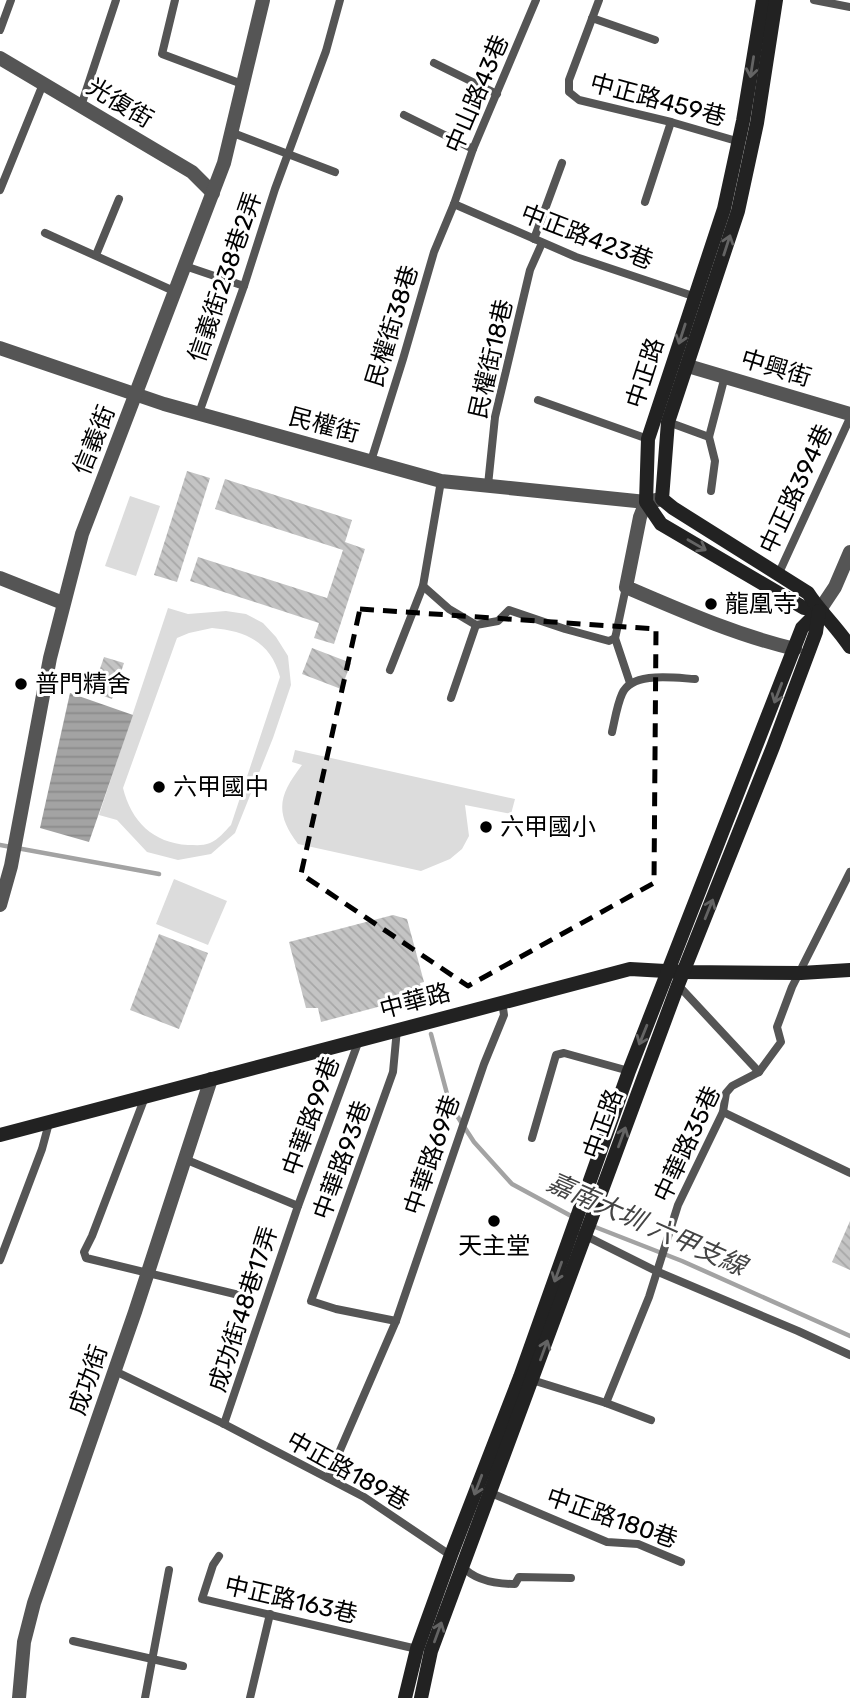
<svg xmlns="http://www.w3.org/2000/svg" width="850" height="1698" font-family="Rubik,'Noto Sans TC',sans-serif">
<defs>
<pattern id="water-rules" width="6" height="5" patternUnits="userSpaceOnUse" patternTransform="scale(1.75)"><rect width="6" height="5" fill="#a3a3a3"/><path d="M0 2.5h6" fill="none" stroke="#8b8b8b"/></pattern>
<pattern id="building-back-hatch" width="6" height="6" patternUnits="userSpaceOnUse" patternTransform="scale(1.75)"><rect width="6" height="6" fill="#c4c4c4"/><path d="M-1 5l2 2M0 0l6 6M5-1l2 2" fill="none" stroke="#a7a7a7"/></pattern>
</defs>
<rect width="100%" height="100%" fill="#fff"/>
<g fill="#dcdcdc" fill-rule="evenodd">
<polygon points="130,496 160,506 136,576 105,566"/>
<path d="M168 608 188 614 226 611 246 614 263 623 276 637 288 656 291 685 273 738 235 833 211 854 178 860 147 852 117 820 99 815ZM212 628C246 631 271 642 280 677L231 825C225 831 218 840 210 843 203 846 196 845 188 845 153 843 131 821 123 788L177 638 189 633Z"/>
<path d="M295 750 515 799 511 814 465 805 469 836 462 849 450 859 421 871 298 844C274 812 279 795 302 765L292 762Z"/>
<polygon points="174,879 227,901 208,945 156,924"/>
</g>
<polygon fill="url(#water-rules)" points="70,693 133,715 89,842 40,828"/>
<g fill="none" stroke-linecap="round" stroke-linejoin="round">
<g stroke="#a3a3a3" stroke-width="4.5">
<polyline points="0,845 159,874"/>
<polyline points="431,1034 450,1105 474,1142 512,1184 573,1217"/>
<polyline points="590,1225 682,1261 850,1336"/>
</g>
</g>
<g fill="url(#building-back-hatch)">
<polygon points="187,471 210,478 177,582 154,575"/>
<polygon points="225,479 352,520 345,542 365,549 334,644 314,638 319,623 190,581 198,557 327,598 343,550 215,509"/>
<polygon points="312,648 351,663 341,689 302,674"/>
<polygon points="104,657 124,663 112,699 92,692"/>
<polygon points="393,915 407,919 424,982 420,983 423,995 321,1022 318,1008 306,1008 289,942"/>
<polygon points="159,934 208,953 179,1029 130,1010"/>
<polygon points="850,1221 850,1270 832,1262"/>
</g>
<g fill="none" stroke-linecap="round" stroke-linejoin="round">
<g stroke="#555" stroke-width="8">
<polyline points="175,0 162,54 242,84"/>
<polyline points="599,0 569,80 569,92 579,100 671,122 740,142"/>
<polyline points="814,0 850,7"/>
<polyline points="592,18 655,40"/>
<polyline points="0,30 11,0"/>
<polyline points="434,63 497,94"/>
<polyline points="81,106 116,0"/>
<polyline points="404,115 473,149"/>
<polyline points="233,133 335,172"/>
<polyline points="0,190 43,84"/>
<polyline points="645,202 671,122"/>
<polyline points="454,204 576,257 696,297"/>
<polyline points="45,233 176,292"/>
<polyline points="534,239 562,163"/>
<polyline points="96,255 119,199"/>
<polyline points="185,266 244,286"/>
<polyline points="538,400 648,439"/>
<polyline points="199,413 244,286 275,189 326,51 340,0"/>
<polyline points="668,422 709,437"/>
<polyline points="371,461 403,359 434,252 454,204 473,149 536,0"/>
<polyline points="488,485 495,417 530,270 542,243"/>
<polyline points="711,491 715,461 709,437 725,376"/>
<polyline points="778,575 850,418"/>
<polyline points="423,586 449,609 476,625"/>
<polyline points="476,625 498,621 509,610 565,629 609,641 615,638 616,634 626,587"/>
<polyline points="615,638 630,683"/>
<polyline points="390,670 423,586 441,481"/>
<polyline points="451,698 476,625"/>
<path d="M612 732C615 719 617 705 622 694 632 671 675 678 695 679"/>
<polyline points="678,985 759,1072"/>
<polyline points="145,1097 92,1236 84,1252 86,1258 239,1295"/>
<polyline points="723,1112 850,1173"/>
<polyline points="532,1138 556,1055 564,1053 629,1071"/>
<polyline points="187,1160 298,1206"/>
<polyline points="582,1234 656,1271 798,1331 850,1355"/>
<polyline points="0,1260 42,1149 49,1123"/>
<polyline points="396,1321 336,1309 311,1301 393,1072 397,1029"/>
<polyline points="115,1371 224,1424 364,1497 453,1557"/>
<polyline points="532,1380 606,1403 651,1420"/>
<polyline points="606,1403 649,1297 678,1205 723,1112 726,1093 732,1086 759,1072 781,1042 777,1027 792,987 850,872"/>
<polyline points="224,1424 298,1206 359,1040"/>
<polyline points="328,1478 396,1321 484,1064 504,1015 502,1001"/>
<polyline points="491,1493 607,1542 638,1544 681,1562"/>
<polyline points="219,1556 213,1565 202,1599 417,1649"/>
<path d="M462 1566C475 1581 496 1584 515 1584L519 1577 571 1578"/>
<polyline points="73,1641 183,1666"/>
<polyline points="145,1698 169,1570"/>
<polyline points="250,1698 270,1614"/>
</g>
<g stroke="#555" stroke-width="14">
<polyline points="0,58 192,172 213,193"/>
<polyline points="0,348 164,404 441,481 646,502 662,499"/>
<polyline points="688,366 850,414"/>
<path d="M646 502 640 517 626 587C682 611 736 635 795 649"/>
<polyline points="0,578 63,603"/>
<polyline points="819,611 835,587 850,552"/>
<polyline points="0,905 11,866 50,658 82,534 224,163 263,0"/>
<polyline points="19,1698 24,1642 34,1603 135,1312 211,1079"/>
</g>
<g stroke="#222" stroke-width="14">
<polyline points="763,0 743,121 724,209 648,439 646,502 661,524 804,608 819,611"/>
<path d="M776 0 757 123 738 211 668 422 662 499 673 508 808 593C820 612 837 627 850 647"/>
<polyline points="0,1135 630,969 683,972 801,973 850,970"/>
<polyline points="405,1698 417,1649 451,1555 520,1377 629,1071 802,628 819,611"/>
<polyline points="421,1698 431,1651 678,985 773,747 816,632 819,611"/>
</g>
</g>
<defs><path id="oneway-shaft" d="M-6 0H5M1.5-3L5.5 0L1.5 3" fill="none" stroke-width="1.6" stroke-linecap="round" stroke-linejoin="round" transform="scale(1.75)"/></defs>
<g stroke="#646464">
<use href="#oneway-shaft" transform="translate(752 67) rotate(99)"/>
<use href="#oneway-shaft" transform="translate(727 245) rotate(-72)"/>
<use href="#oneway-shaft" transform="translate(682 334) rotate(108)"/>
<use href="#oneway-shaft" transform="translate(697 545) rotate(30)"/>
<use href="#oneway-shaft" transform="translate(778 693) rotate(111)"/>
<use href="#oneway-shaft" transform="translate(709 909) rotate(-68)"/>
<use href="#oneway-shaft" transform="translate(643 1035) rotate(112)"/>
<use href="#oneway-shaft" transform="translate(622 1137) rotate(-70)"/>
<use href="#oneway-shaft" transform="translate(558 1272) rotate(110)"/>
<use href="#oneway-shaft" transform="translate(544 1350) rotate(-70)"/>
<use href="#oneway-shaft" transform="translate(478 1485) rotate(111)"/>
<use href="#oneway-shaft" transform="translate(438 1632) rotate(-70)"/>
</g>
<path fill="none" stroke="#000" stroke-width="5" stroke-dasharray="14 9" stroke-linejoin="round" d="M360 609 656 629 654 883 468 986 301 874Z"/>
<g fill="#000" stroke="#fff" stroke-width="2.5">
<circle cx="711" cy="604" r="7"/>
<circle cx="21" cy="684" r="7"/>
<circle cx="159" cy="787" r="7"/>
<circle cx="486" cy="827" r="7"/>
<circle cx="494" cy="1221" r="7"/>
</g>
<g text-anchor="middle" stroke-width="6" stroke-linejoin="round" paint-order="stroke">
<g font-size="24" fill="#000" stroke="#fff">
<text transform="translate(477 94) rotate(-67)" y="8">中山路43巷</text>
<text transform="translate(658 100) rotate(15)" y="8">中正路459巷</text>
<text transform="translate(120 103) rotate(31)" y="8">光復街</text>
<text transform="translate(587 237) rotate(21)" y="8">中正路423巷</text>
<text transform="translate(225 277) rotate(-71)" y="8">信義街238巷2弄</text>
<text transform="translate(392 326) rotate(-73)" y="8">民權街38巷</text>
<text transform="translate(491 359) rotate(-77)" y="8">民權街18巷</text>
<text transform="translate(776 368) rotate(17)" y="8">中興街</text>
<text transform="translate(645 373) rotate(-72)" y="8">中正路</text>
<text transform="translate(324 425) rotate(15)" y="8">民權街</text>
<text transform="translate(94 440) rotate(-68)" y="8">信義街</text>
<text transform="translate(796 489) rotate(-65)" y="8">中正路394巷</text>
<text transform="translate(415 1001) rotate(-15)" y="8">中華路</text>
<text transform="translate(311 1116) rotate(-70)" y="8">中華路99巷</text>
<text transform="translate(603 1124) rotate(-70)" y="8">中正路</text>
<text transform="translate(687 1144) rotate(-65)" y="8">中華路35巷</text>
<text transform="translate(432 1155) rotate(-71)" y="8">中華路69巷</text>
<text transform="translate(342 1160) rotate(-70)" y="8">中華路93巷</text>
<text transform="translate(243 1309) rotate(-72)" y="8">成功街48巷17弄</text>
<text transform="translate(88 1380) rotate(-71)" y="8">成功街</text>
<text transform="translate(348 1471) rotate(29)" y="8">中正路189巷</text>
<text transform="translate(612 1518) rotate(19)" y="8">中正路180巷</text>
<text transform="translate(291 1600) rotate(13)" y="8">中正路163巷</text>
</g>
<g font-size="24" fill="#000" stroke="#fff" text-anchor="start">
<text x="725" y="612">龍凰寺</text>
<text x="35" y="692">普門精舍</text>
<text x="173" y="795">六甲國中</text>
<text x="500" y="835">六甲國小</text>
<text x="494" y="1254" text-anchor="middle">天主堂</text>
</g>
<g font-size="26" font-style="italic" fill="#444" stroke="#fff">
<text transform="translate(647 1224) rotate(24)" y="9">嘉南大圳 六甲支線</text>
</g>
</g>
</svg>
